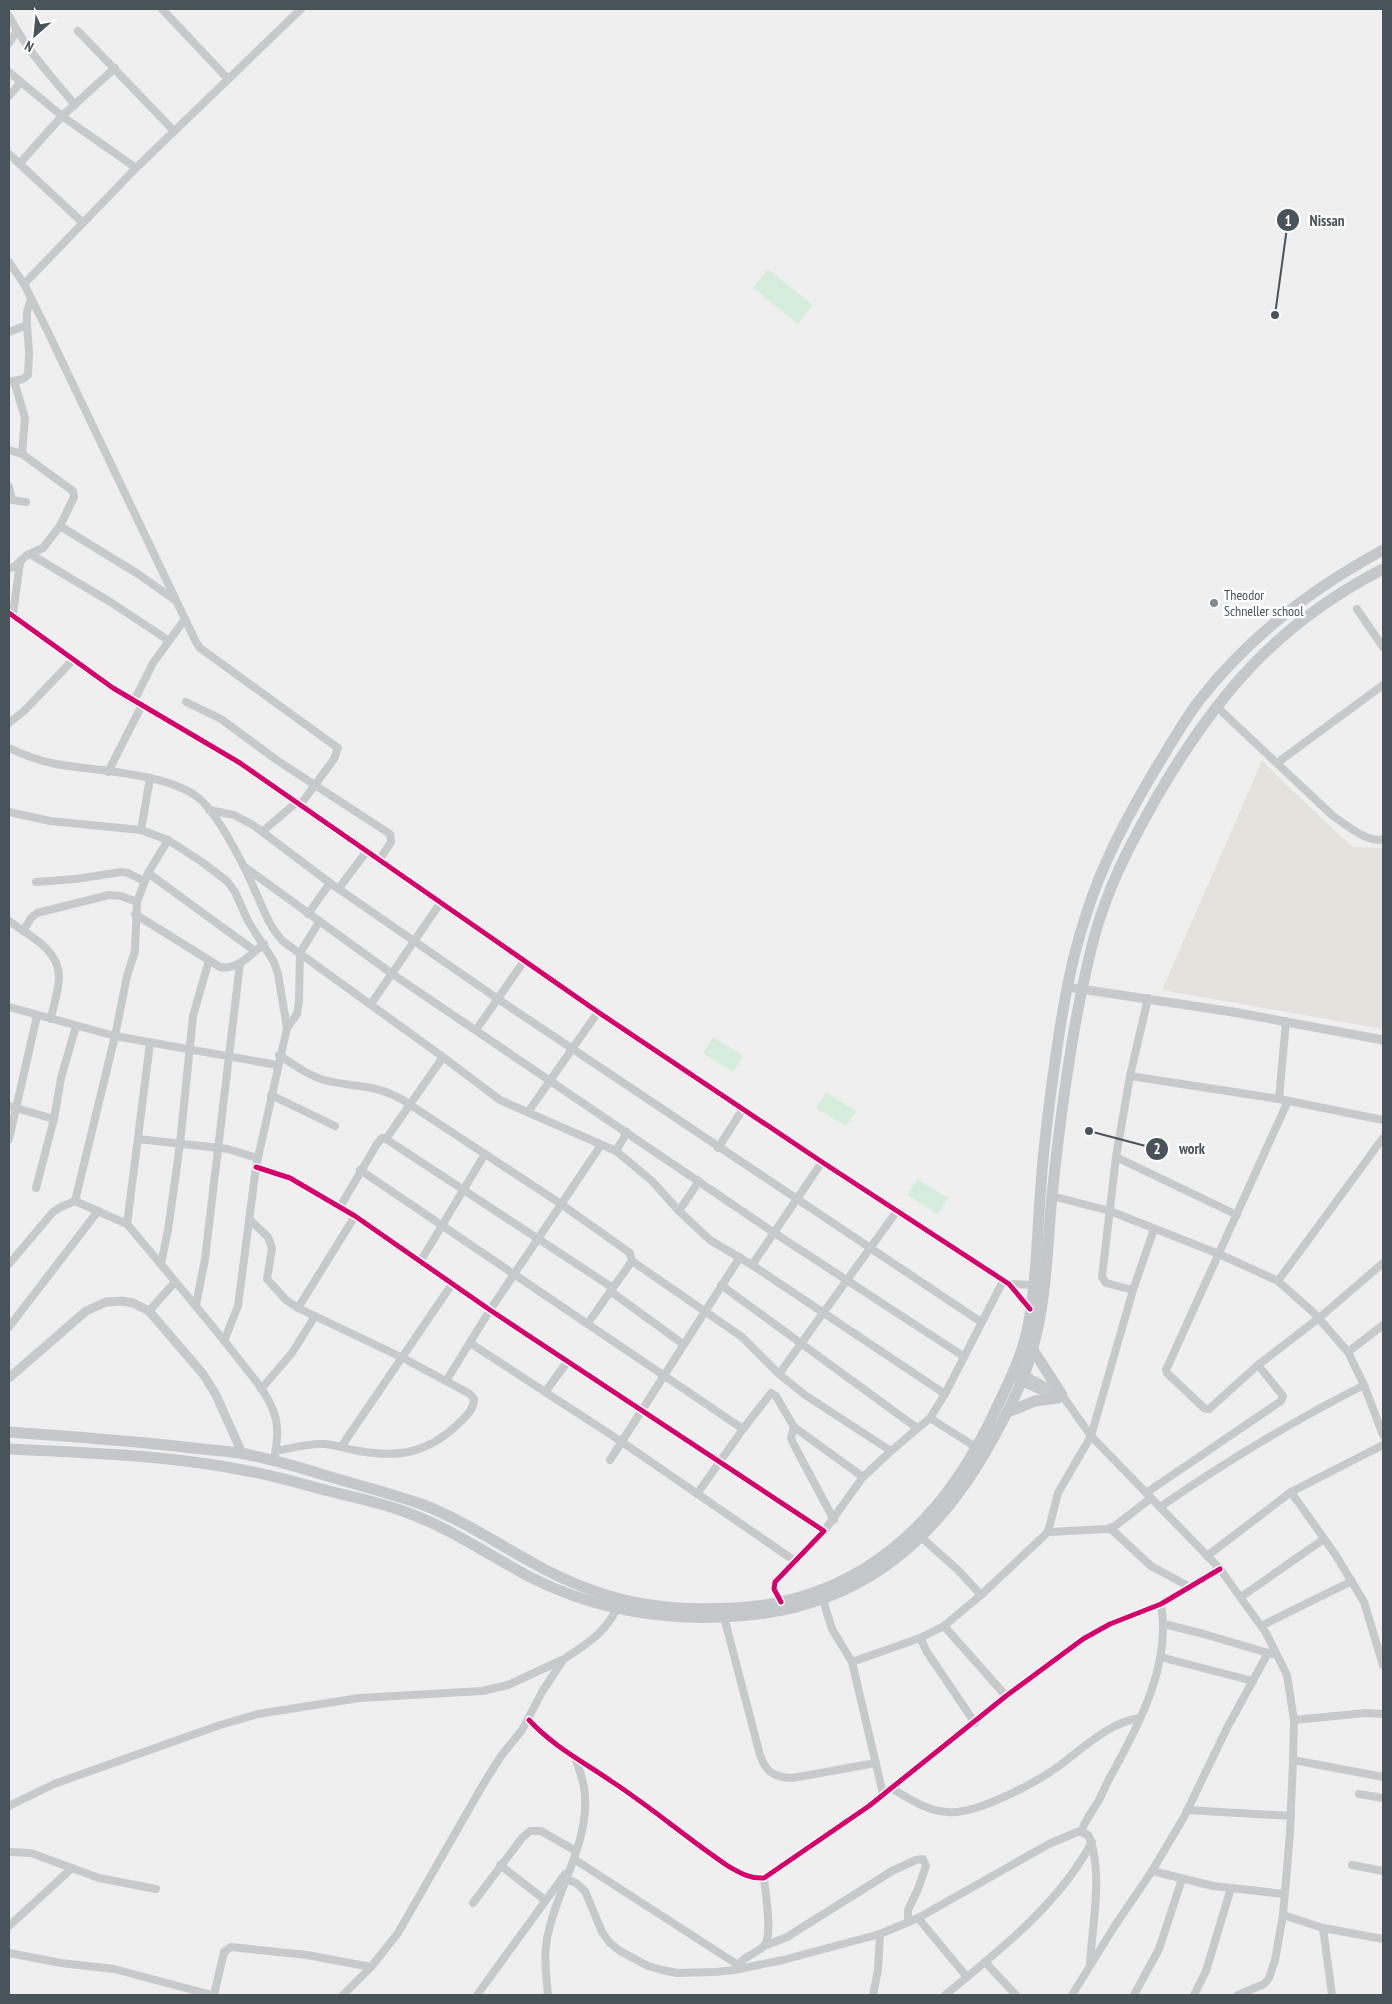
<svg xmlns="http://www.w3.org/2000/svg" width="1392" height="2004" font-family="'PT Sans Narrow',sans-serif">
<rect width="100%" height="100%" fill="#f0efef"/>
<polygon fill="#e5e1dd" points="1262,761 1352,847 1383,848 1383,1029 1162,990"/>
<g fill="#d6eddb">
<polygon points="768,269 813,305 798,324 753,288"/>
<polygon points="713,1037 743,1056 733,1072 703,1053"/>
<polygon points="826,1092 856,1111 846,1126 816,1108"/>
<polygon points="917,1179 948,1198 938,1214 907,1195"/>
</g>
<g fill="none" stroke-linecap="round" stroke-linejoin="round">
<g stroke="#c7cacb" stroke-width="8">
<polyline points="162,9 228,79"/>
<path d="M9 16C26 49 51 76 75 105"/>
<polyline points="78,31 174,131"/>
<polyline points="9,43 17,31"/>
<polyline points="115,68 62,116 136,168"/>
<polyline points="9,72 62,116 20,163"/>
<polyline points="9,96 21,82"/>
<polyline points="9,154 83,223"/>
<polyline points="9,262 24,284 47,330 196,642 200,648 338,748 334,759 301,804"/>
<polyline points="24,284 136,168 301,9"/>
<polyline points="9,332 27,325 27,312 31,298"/>
<polyline points="14,381 23,379 28,375 29,352 27,325"/>
<polyline points="9,382 14,381 25,418 22,454"/>
<polyline points="9,450 22,454 73,491 74,497 60,526 138,574 175,600"/>
<polyline points="9,487 12,500 26,502"/>
<polyline points="30,554 112,603 168,640"/>
<polyline points="9,568 14,567 27,555 43,548 60,526"/>
<polyline points="1357,609 1383,647"/>
<polyline points="9,613 113,688 240,763 598,1012 822,1162 1009,1284 1030,1309"/>
<polyline points="13,614 20,563"/>
<polyline points="134,701 153,663 185,619"/>
<polyline points="186,702 221,719 278,761 390,834 391,842 380,859"/>
<path d="M1216 706 1333 816C1345 824 1369 844 1383 839"/>
<polyline points="9,723 24,711 73,660"/>
<path d="M9 748C24 755 40 761 56 764 95 771 174 773 202 801 221 820 245 867 256 893 264 910 270 929 284 942L443 1057 500 1100 616 1151 652 1181 679 1211 710 1240 752 1265 945 1394"/>
<polyline points="1277,763 1383,685"/>
<polyline points="108,772 142,705"/>
<polyline points="209,810 234,815 253,825 330,883 498,999 981,1322"/>
<polyline points="9,812 50,821 141,830 168,840 202,862 227,881 235,892 248,921 274,962 278,974 287,1028 256,1167 238,1306 224,1341"/>
<polyline points="141,830 150,778"/>
<polyline points="263,831 297,802"/>
<polyline points="246,868 391,973 773,1232 963,1356"/>
<polyline points="148,873 255,951"/>
<polyline points="36,882 76,879 121,872 128,873 144,881"/>
<polyline points="339,888 367,851"/>
<path d="M135 914 220 967C237 971 251 954 264 944"/>
<polyline points="308,914 330,883"/>
<path d="M9 921C28 935 59 949 59 977 59 991 53 1006 51 1019"/>
<polyline points="23,931 31,918 37,913 109,895 121,896 137,902"/>
<polyline points="371,1004 441,902"/>
<polyline points="9,1007 115,1036 277,1065"/>
<polyline points="287,1028 297,1014 299,1001 300,953 319,922"/>
<polyline points="476,1030 524,961"/>
<path d="M150 1043 127 1224C163 1267 199 1309 234 1353 248 1372 266 1390 274 1413 279 1426 277 1441 275 1454"/>
<path d="M279 1055C294 1065 308 1075 324 1080 354 1088 374 1083 403 1100L561 1204 630 1253 632 1261 588 1323"/>
<polyline points="443,1057 386,1139 613,1288"/>
<polyline points="1130,1076 1279,1099 1383,1120"/>
<polyline points="271,1095 335,1126"/>
<polyline points="1279,1099 1286,1021"/>
<polyline points="1288,1101 1166,1370 1167,1373 1204,1408 1209,1409 1258,1365 1319,1318 1383,1263"/>
<polyline points="9,1106 54,1119"/>
<polyline points="528,1112 598,1012"/>
<polyline points="9,1139 37,1016"/>
<polyline points="138,1139 228,1149 257,1158"/>
<polyline points="718,1148 743,1109"/>
<polyline points="616,1151 627,1132"/>
<polyline points="1116,1157 1237,1215"/>
<polyline points="256,1167 290,1178 355,1216 490,1310 824,1531 775,1582 774,1589 781,1602"/>
<polyline points="360,1170 743,1429"/>
<polyline points="36,1188 54,1119 61,1078 76,1026"/>
<polyline points="1052,1196 1110,1211 1219,1254 1278,1281 1314,1313 1348,1352 1364,1385 1383,1435"/>
<polyline points="340,1207 377,1144 382,1138 386,1139"/>
<polyline points="679,1211 699,1181"/>
<path d="M249 1219 268 1237 272 1248 267 1279 286 1300 298 1308 403 1358 470 1394 474 1399C474 1410 465 1417 458 1424 428 1453 399 1458 359 1451 348 1449 336 1445 325 1444 309 1443 291 1448 276 1451"/>
<polyline points="127,1224 75,1201 115,1036 127,976 135,951 137,902 148,873 168,840"/>
<polyline points="632,1261 742,1337 779,1374 805,1395 891,1451 930,1418"/>
<polyline points="420,1262 485,1154"/>
<polyline points="9,1264 53,1212 61,1207 75,1201"/>
<polyline points="161,1264 168,1230 180,1144 193,1016 209,960"/>
<polyline points="752,1265 822,1162"/>
<polyline points="1278,1281 1383,1138"/>
<polyline points="1009,1284 1034,1285"/>
<polyline points="721,1285 917,1428"/>
<polyline points="1133,1290 1106,1283 1102,1277 1116,1157 1130,1076 1148,998"/>
<polyline points="610,1291 683,1344"/>
<polyline points="196,1305 205,1259 240,963"/>
<polyline points="298,1308 355,1216"/>
<polyline points="149,1311 175,1282"/>
<polyline points="9,1327 98,1211"/>
<polyline points="470,1343 622,1442 795,1561"/>
<polyline points="1348,1352 1383,1325"/>
<polyline points="1021,1373 1062,1395 1091,1436 1220,1569 1266,1633 1287,1675 1294,1720 1293,1760 1290,1833 1283,1915 1275,1960 1269,1978 1264,1984 1238,1995"/>
<polyline points="779,1374 897,1211"/>
<polyline points="1017,1380 1057,1398"/>
<polyline points="446,1381 490,1310 601,1145"/>
<polyline points="261,1389 292,1353 315,1316"/>
<polyline points="545,1392 568,1361"/>
<polyline points="794,1427 791,1438 793,1443 834,1520"/>
<polyline points="341,1447 452,1284"/>
<polyline points="977,1448 930,1418 945,1394 1003,1281"/>
<polyline points="610,1460 740,1257"/>
<polyline points="1291,1492 1335,1554 1364,1602 1383,1665"/>
<polyline points="1146,1493 1281,1401 1283,1396 1258,1365"/>
<polyline points="697,1494 743,1429 771,1393 776,1396 794,1427 863,1477"/>
<path d="M1160 1507C1225 1462 1293 1421 1364 1385"/>
<polyline points="1110,1528 1151,1566 1190,1587"/>
<polyline points="824,1531 863,1477 891,1451"/>
<polyline points="1048,1532 1107,1529 1115,1526 1151,1498"/>
<polyline points="922,1538 958,1570 981,1595"/>
<polyline points="1207,1556 1291,1492 1383,1445"/>
<polyline points="1241,1597 1324,1539"/>
<polyline points="823,1600 832,1629 852,1662 883,1794"/>
<path d="M724 1617 760 1755C766 1772 773 1777 792 1778L876 1763"/>
<polyline points="1164,1624 1204,1634 1271,1654"/>
<polyline points="944,1626 1006,1696"/>
<polyline points="1261,1626 1352,1581"/>
<polyline points="920,1638 927,1652 975,1723"/>
<polyline points="1160,1657 1253,1681"/>
<polyline points="852,1662 920,1638 944,1626 981,1595 1048,1532 1058,1493 1091,1436 1133,1290 1154,1229"/>
<path d="M529 1720C553 1746 582 1761 611 1781 651 1807 688 1839 728 1866 740 1873 750 1879 764 1878L869 1806 1006 1696 1083 1639 1110 1624 1161 1604 1220 1569"/>
<polyline points="1294,1720 1365,1713 1383,1714"/>
<polyline points="1293,1760 1383,1777"/>
<path d="M891 1788C908 1798 927 1811 947 1812 978 1815 1044 1779 1068 1759 1090 1742 1112 1722 1140 1718"/>
<polyline points="1359,1794 1383,1798"/>
<path d="M9 1806 54 1784 220 1725 258 1714 359 1698 482 1691 508 1685 564 1659C585 1645 605 1633 616 1610"/>
<polyline points="1187,1810 1291,1816"/>
<path d="M1081 1832 1088 1835C1104 1868 1092 1927 1090 1964"/>
<polyline points="9,1852 31,1853 99,1878 156,1889"/>
<polyline points="574,1859 738,1965"/>
<polyline points="500,1865 545,1900"/>
<polyline points="1352,1865 1383,1871"/>
<polyline points="1152,1871 1213,1886 1284,1894"/>
<path d="M566 1879 576 1883 585 1891 602 1932 610 1943 620 1951 648 1966 662 1970 677 1973 715 1972 734 1970 783 1960 880 1934 918 1918 1049 1844 1077 1832H1081C1085 1821 1090 1814 1096 1805 1101 1798 1104 1789 1108 1781 1137 1727 1172 1667 1161 1604"/>
<polyline points="473,1903 522,1838 530,1831 541,1831 576,1851"/>
<polyline points="1283,1915 1323,1928 1383,1939"/>
<polyline points="918,1918 967,1977"/>
<polyline points="9,1926 72,1868"/>
<polyline points="1323,1928 1332,1995"/>
<polyline points="764,1946 787,1937 892,1871 916,1860 923,1859 926,1866 918,1889 908,1910 908,1922"/>
<polyline points="9,1953 61,1963 114,1969 212,1995"/>
<polyline points="985,1962 1016,1995"/>
<path d="M736 1968C745 1955 752 1956 763 1947 774 1938 765 1892 764 1878"/>
<polyline points="214,1995 224,1952 231,1947 307,1955 371,1967"/>
<polyline points="343,1995 371,1967 398,1933 484,1783 501,1756 522,1730 542,1692 563,1660"/>
<polyline points="477,1995 565,1874"/>
<path d="M548 1995C546 1974 543 1951 549 1930 559 1886 588 1843 585 1797 585 1784 580 1772 576 1760"/>
<polyline points="873,1995 878,1970 880,1934"/>
<path d="M945 1995C999 1951 1059 1904 1092 1842"/>
<polyline points="1072,1995 1114,1927 1152,1871 1184,1817 1227,1728 1268,1653"/>
<polyline points="1134,1995 1159,1949 1182,1879"/>
<polyline points="1194,1995 1206,1971 1231,1888"/>
</g>
<g stroke="#c7cacb" stroke-width="9">
<polyline points="1067,987 1233,1012 1383,1040"/>
<polyline points="9,1378 86,1311 106,1302 122,1301 133,1303 149,1311 203,1374 216,1395 242,1453"/>
</g>
<g stroke="#c5c8ca" stroke-width="11">
<polyline points="1033,1350 1062,1395"/>
<polyline points="1008,1412 1035,1401 1058,1398"/>
<path d="M9 1432C65 1436 120 1440 176 1446 197 1449 218 1450 239 1453 270 1458 301 1468 331 1477 361 1486 392 1494 421 1504 461 1519 496 1543 533 1563 601 1601 657 1612 735 1608 862 1601 945 1520 996 1409 1008 1384 1021 1358 1027 1331 1037 1283 1037 1233 1041 1185 1043 1153 1047 1122 1051 1091 1059 1032 1067 972 1086 915 1102 864 1126 819 1153 773 1168 749 1181 725 1198 702 1248 637 1311 589 1383 550"/>
<path d="M9 1449C88 1453 170 1455 248 1471 275 1476 302 1484 329 1491 353 1497 377 1502 400 1510 447 1526 487 1554 530 1577 591 1608 654 1620 722 1617 851 1613 934 1548 994 1437 1009 1409 1024 1381 1032 1351 1047 1300 1047 1247 1052 1195 1059 1129 1067 1064 1080 999 1086 971 1091 944 1100 918 1114 874 1136 834 1158 795 1217 694 1278 623 1383 569"/>
</g>
<defs>
<g id="cycleway">
<polyline points="9,613 113,688 240,763 598,1012 822,1162 1009,1284 1030,1309"/>
<polyline points="256,1167 290,1178 355,1216 490,1310 824,1531 775,1582 774,1589 781,1602"/>
<path d="M529 1720C553 1746 582 1761 611 1781 651 1807 688 1839 728 1866 740 1873 750 1879 764 1878L869 1806 1006 1696 1083 1639 1110 1624 1161 1604 1220 1569"/>
</g>
</defs>
<use href="#cycleway" stroke="#fff" stroke-width="8"/>
<use href="#cycleway" stroke="#d6006c" stroke-width="5"/>
</g>
<circle fill="#838a8e" stroke="#fff" stroke-width="2" cx="1214" cy="603" r="5"/>
<g text-anchor="middle" stroke-width="5" stroke-linejoin="round" paint-order="stroke">
<g font-size="14" fill="#48545a" stroke="#fff" text-anchor="start">
<text x="1224" y="600">Theodor<tspan x="1224" dy="16">Schneller school</tspan></text>
</g>
</g>
<path fill="none" stroke="#48545a" stroke-width="2" d="M1275 315L1288 220M1089 1131L1157 1149"/>
<g fill="#48545a" stroke="#fff" stroke-width="2">
<circle cx="1275" cy="315" r="5"/>
<circle cx="1089" cy="1131" r="5"/>
<circle cx="1288" cy="220" r="12"/>
<circle cx="1157" cy="1149" r="12"/>
</g>
<g font-size="15" text-anchor="middle" font-weight="bold" fill="#fff">
<text x="1288" y="226">1</text>
<text x="1157" y="1154">2</text>
</g>
<g font-size="15" text-anchor="middle" font-weight="bold" fill="#48545a" stroke="#fff" stroke-width="5" stroke-linejoin="round" paint-order="stroke">
<text x="1327" y="226">Nissan</text>
<text x="1192" y="1154">work</text>
</g>
<rect width="1392" height="2004" fill="none" stroke="#48545a" stroke-width="20"/>
<g transform="translate(35 35) rotate(207)" stroke="#ffffff" stroke-width="4" paint-order="stroke">
<path d="M0-4L9 19L0 12L-9 19Z" fill="#48545a"/>
<text y="-8" font-size="14" font-weight="bold" text-anchor="middle" fill="#48545a">N</text>
</g>
</svg>
